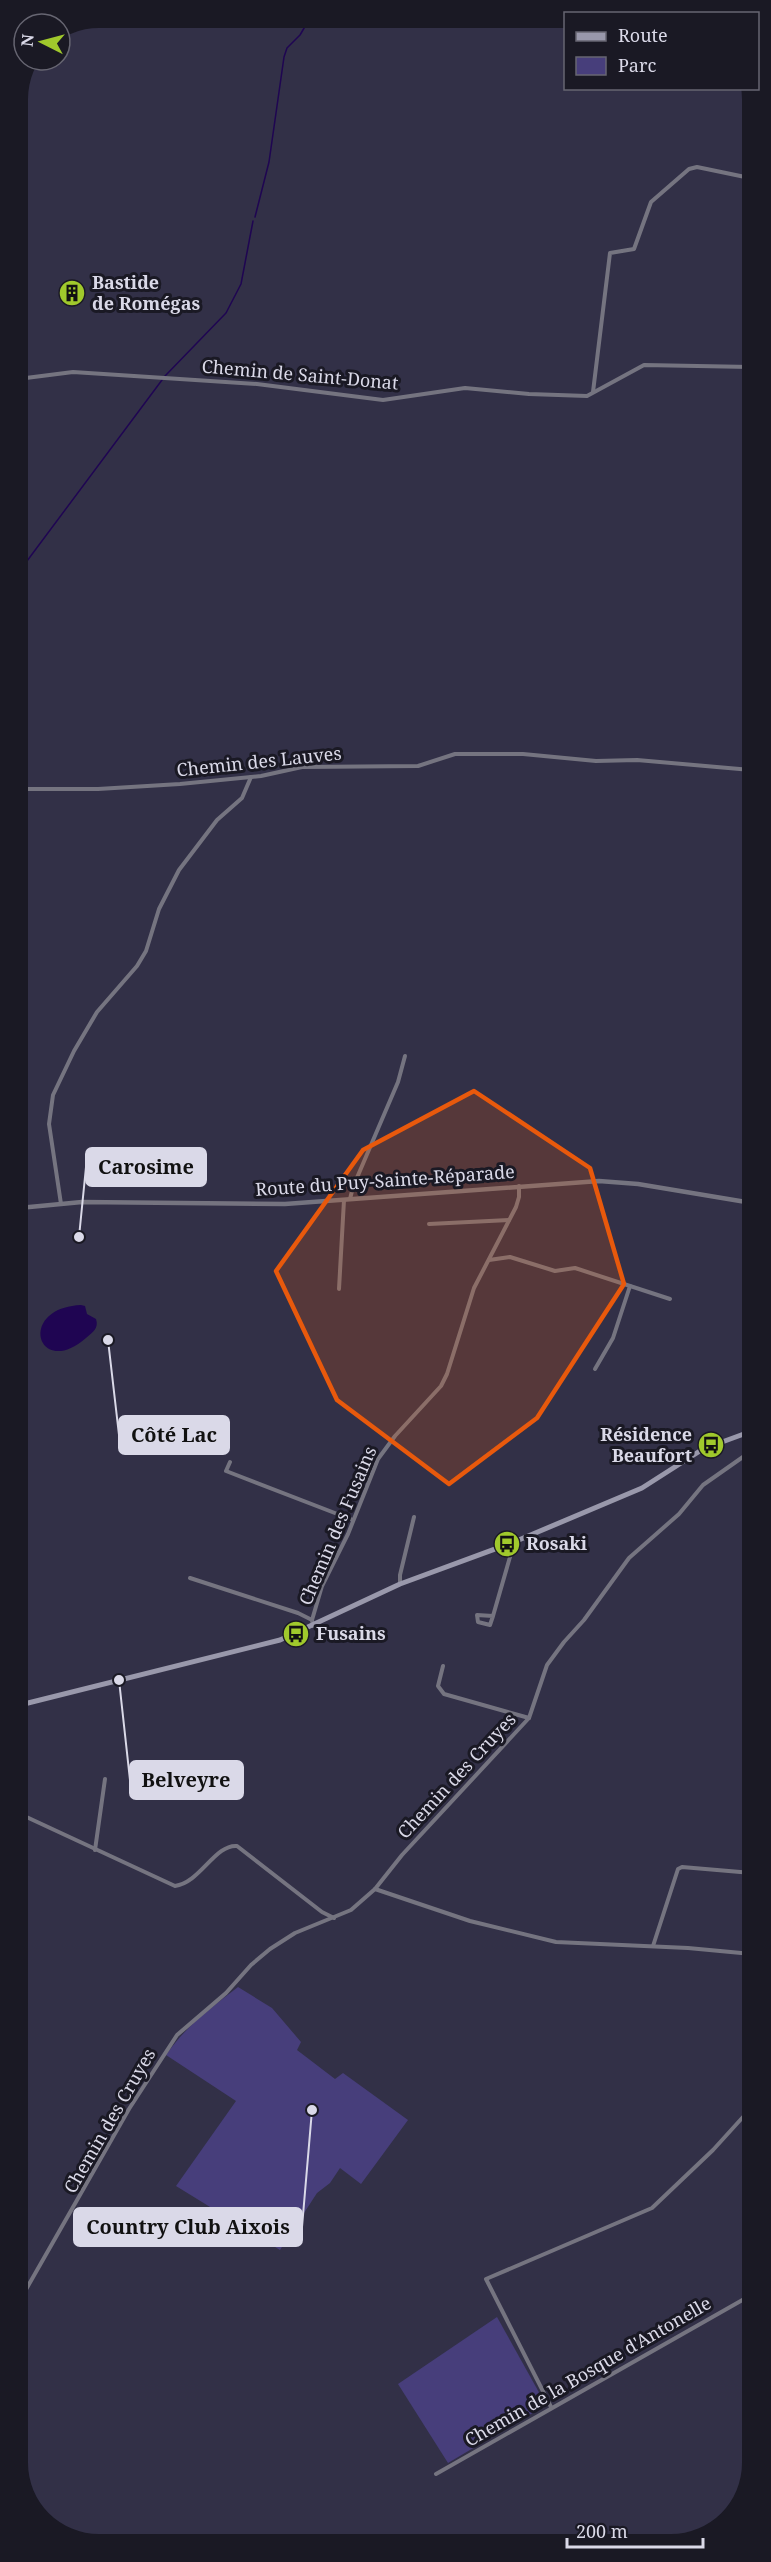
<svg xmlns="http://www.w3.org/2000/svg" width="771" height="2562" font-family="'Noto Serif',serif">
<rect width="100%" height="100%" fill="#323047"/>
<g fill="#473e7b">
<path d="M238 1987 272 2008 301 2042 297 2050 335 2079 343 2073 408 2120 361 2184 340 2168 330 2183 317 2193 280 2250 176 2186 236 2101 166 2055C186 2026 211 2008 238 1987Z"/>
<polygon points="497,2317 546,2405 448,2463 398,2384"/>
</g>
<path fill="#1f0552" d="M81 1305 85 1306 87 1314 96 1319C99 1328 93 1332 86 1338 38 1380 16 1308 81 1305Z"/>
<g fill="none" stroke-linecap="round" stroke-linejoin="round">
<g stroke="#1f0552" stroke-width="1.5">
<polyline points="255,217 269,162 284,57 287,48 300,35 310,18"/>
<polyline points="165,376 226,313 241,284 253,221"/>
<polyline points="19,582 27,561 162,380"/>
</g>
<g stroke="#757480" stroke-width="4">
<polyline points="18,379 73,372 257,384 383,400 465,388 529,394 587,396 644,365 751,367"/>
<polyline points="593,392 610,253 634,249 651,202 689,169 697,167 750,178"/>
<polyline points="19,789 98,789 180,784 261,776 302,767 418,766 455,754 523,754 596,761 637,760 751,770"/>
<polyline points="350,1199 353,1187 398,1082 405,1056"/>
<polyline points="61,1204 49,1124 53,1095 74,1051 97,1012 137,966 146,951 159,909 179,870 217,820 242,798 251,777"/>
<polyline points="429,1224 509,1220"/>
<polyline points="489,1260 510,1257 555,1271 575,1268 670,1299"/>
<polyline points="339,1289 344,1200"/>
<polyline points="595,1369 613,1338 630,1286"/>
<polyline points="230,1462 226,1471 353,1520"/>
<polyline points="190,1578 298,1613 312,1620"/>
<polyline points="400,1584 400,1575 414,1517"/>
<polyline points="493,1616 477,1615 478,1622 490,1625 493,1616 514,1543"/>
<polyline points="313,1626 312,1620 322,1586 348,1534 378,1459 395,1436 441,1386 447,1374 474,1288 516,1207 519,1197 519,1186"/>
<polyline points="443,1666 438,1686 444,1694 529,1718"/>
<path d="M20 1814 175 1886C200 1883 215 1844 237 1846L322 1912 334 1918"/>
<polyline points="95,1850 105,1779"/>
<polyline points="375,1889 470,1921 556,1942 688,1948 752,1954"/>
<polyline points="653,1946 678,1869 682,1867 752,1873"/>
<polyline points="20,2300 129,2109 177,2035 226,1993 251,1965 270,1949 295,1933 351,1910 375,1889 402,1855 529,1718 547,1665 564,1642 584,1620 629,1558 679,1514 703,1485 750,1452 745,1433"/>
<polyline points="551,2407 486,2279 652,2208 713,2150 753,2106"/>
<polyline points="436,2474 753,2294"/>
<polyline points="319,2543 325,2540"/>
</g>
<polyline stroke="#757480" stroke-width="4.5" points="19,1208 82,1202 285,1204 599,1181 638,1184 752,1203"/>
<polyline stroke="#9998ab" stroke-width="5" points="20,1705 280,1640 400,1584 514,1542 642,1488 703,1449 752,1431"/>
</g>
<path fill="#e8590c" fill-opacity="0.2" stroke="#e8590c" stroke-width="4.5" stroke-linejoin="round" d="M474 1091 590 1168 624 1284 537 1418 449 1484 337 1400 276 1271 363 1150Z"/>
<defs>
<symbol id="building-disc" viewBox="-11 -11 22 22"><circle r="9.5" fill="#a0c92c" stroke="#1a1924"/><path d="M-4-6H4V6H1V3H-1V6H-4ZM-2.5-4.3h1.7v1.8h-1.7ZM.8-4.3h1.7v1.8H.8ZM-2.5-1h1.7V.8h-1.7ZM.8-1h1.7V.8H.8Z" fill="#111"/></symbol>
<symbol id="bus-disc" viewBox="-11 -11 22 22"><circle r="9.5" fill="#a0c92c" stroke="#1a1924"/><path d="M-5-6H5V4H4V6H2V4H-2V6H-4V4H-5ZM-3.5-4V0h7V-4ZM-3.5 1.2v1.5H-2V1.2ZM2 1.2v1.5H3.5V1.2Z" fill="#111"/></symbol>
</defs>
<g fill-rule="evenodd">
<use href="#building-disc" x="57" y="278" width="30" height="30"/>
<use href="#bus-disc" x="696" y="1430" width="30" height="30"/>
<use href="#bus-disc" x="492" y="1529" width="30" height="30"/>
<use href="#bus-disc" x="281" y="1619" width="30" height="30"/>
</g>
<g text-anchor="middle" stroke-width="6" stroke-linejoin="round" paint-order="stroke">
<g font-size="18" font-weight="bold" fill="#dad9e8" stroke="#1a1924" text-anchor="start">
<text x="92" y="289">Bastide<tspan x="92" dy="21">de Romégas</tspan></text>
<text x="692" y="1441" text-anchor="end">Résidence<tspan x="692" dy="21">Beaufort</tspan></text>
<text x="526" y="1550">Rosaki</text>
<text x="316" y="1640">Fusains</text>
</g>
<g font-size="18" fill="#dad9e8" stroke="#1a1924">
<text transform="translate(300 375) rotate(5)" y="6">Chemin de Saint-Donat</text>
<text transform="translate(259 762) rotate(-6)" y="6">Chemin des Lauves</text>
<text transform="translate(385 1181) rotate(-4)" y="6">Route du Puy-Sainte-Réparade</text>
<text transform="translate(338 1526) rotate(-67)" y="6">Chemin des Fusains</text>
<text transform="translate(457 1776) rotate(-47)" y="6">Chemin des Cruyes</text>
<text transform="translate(110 2121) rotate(-60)" y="6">Chemin des Cruyes</text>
<text transform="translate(588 2372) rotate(-30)" y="6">Chemin de la Bosque d'Antonelle</text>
</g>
</g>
<path d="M0 0H771V2562H0ZM99 28H671A71 71 0 0 1 742 99V2463A71 71 0 0 1 671 2534H99A71 71 0 0 1 28 2463V99A71 71 0 0 1 99 28Z" fill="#1a1924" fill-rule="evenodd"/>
<path fill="none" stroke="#dad9e8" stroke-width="2" d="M79 1237L86 1167M108 1340L119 1435M119 1680L130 1780M312 2110L302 2227"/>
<g fill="#dad9e8" stroke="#1a1924" stroke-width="2">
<circle cx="79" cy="1237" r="6"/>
<circle cx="108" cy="1340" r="6"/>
<circle cx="119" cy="1680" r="6"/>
<circle cx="312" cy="2110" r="6"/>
</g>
<g fill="#dad9e8" stroke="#dad9e8" stroke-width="2">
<rect x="86" y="1148" width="120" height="38" rx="6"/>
<rect x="119" y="1416" width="110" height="38" rx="6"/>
<rect x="130" y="1761" width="113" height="38" rx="6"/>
<rect x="74" y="2208" width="228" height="38" rx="6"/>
</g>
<g font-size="20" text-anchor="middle" font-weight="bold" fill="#111">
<text x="146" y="1174">Carosime</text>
<text x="174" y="1442">Côté Lac</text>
<text x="186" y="1787">Belveyre</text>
<text x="188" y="2234">Country Club Aixois</text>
</g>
<rect x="564" y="12" width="195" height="78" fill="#1a1924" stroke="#676672" stroke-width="1.5"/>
<rect x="576" y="32" width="30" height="9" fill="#9998ab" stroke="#676672" stroke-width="1.5"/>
<text x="618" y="42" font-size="18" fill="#dad9e8">Route</text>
<rect x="576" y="57" width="30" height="18" fill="#473e7b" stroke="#676672" stroke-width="1.5"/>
<text x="618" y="72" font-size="18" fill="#dad9e8">Parc</text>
<g transform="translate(42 42) rotate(276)"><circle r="28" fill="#1a1924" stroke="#676672" stroke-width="1.5"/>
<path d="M0-4.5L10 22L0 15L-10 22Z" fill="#a0c92c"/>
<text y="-9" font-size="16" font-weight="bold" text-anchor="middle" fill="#dad9e8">N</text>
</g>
<path d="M567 2538v9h136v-9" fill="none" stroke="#dad9e8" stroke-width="3"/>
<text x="576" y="2538" font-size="18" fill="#dad9e8" stroke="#1a1924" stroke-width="4.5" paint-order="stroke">200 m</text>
</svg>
